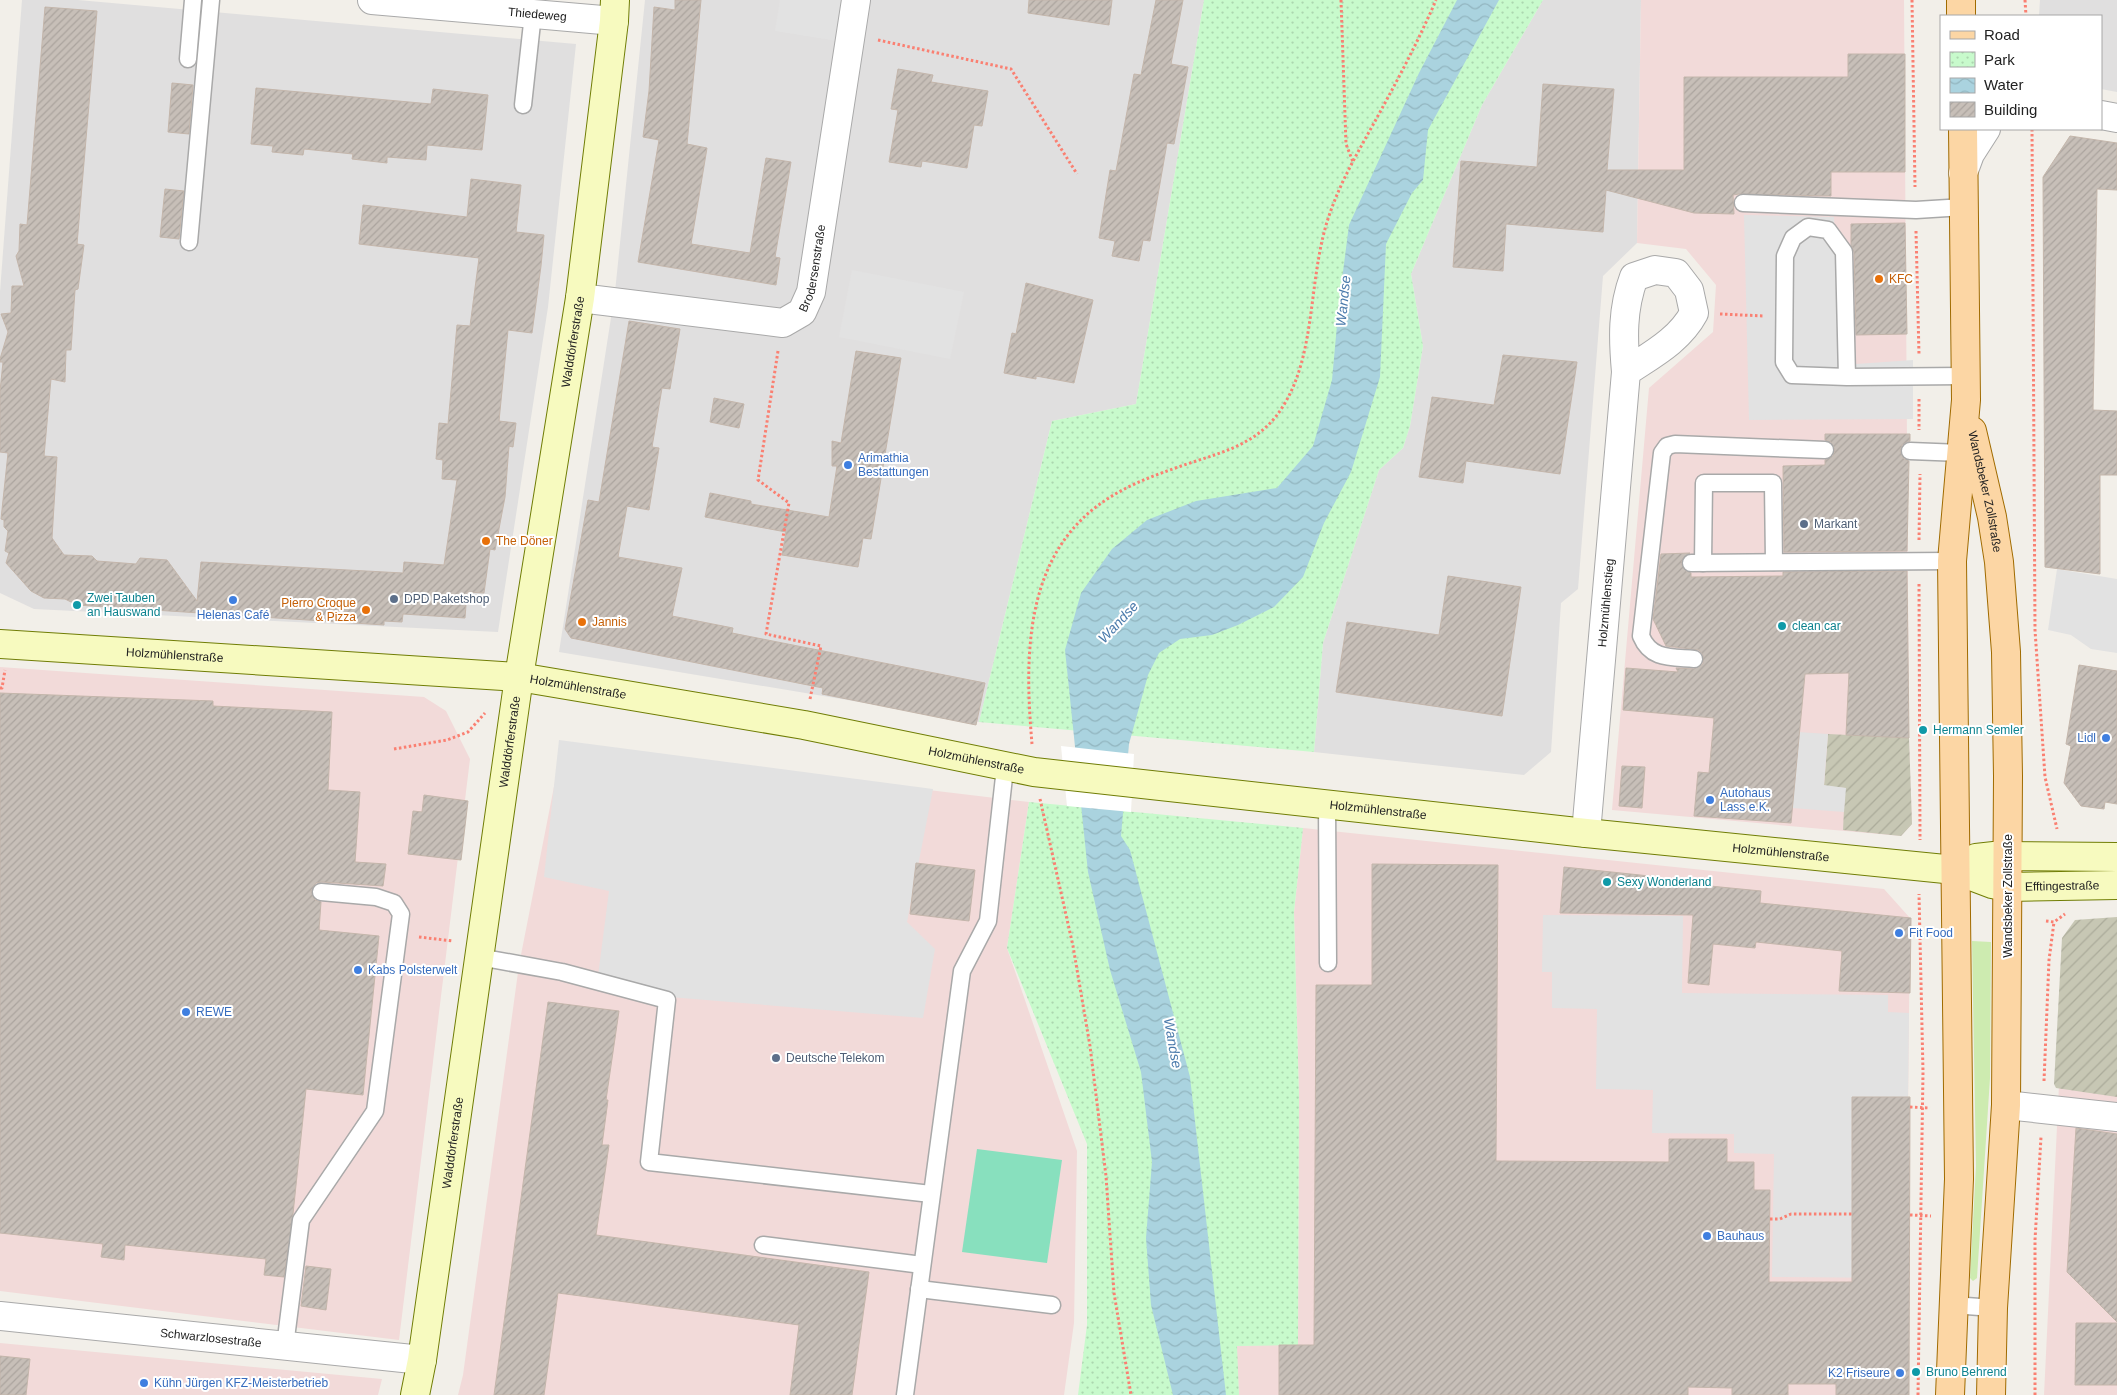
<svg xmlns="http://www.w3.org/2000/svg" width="2117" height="1395" font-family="Arial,sans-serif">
<defs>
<pattern id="construction-furrows" width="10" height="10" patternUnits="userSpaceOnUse" patternTransform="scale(1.25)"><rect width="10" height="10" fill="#c7c7b4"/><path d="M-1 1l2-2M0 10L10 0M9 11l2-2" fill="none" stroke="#abab9a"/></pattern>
<pattern id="park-dots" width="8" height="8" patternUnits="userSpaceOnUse" patternTransform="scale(1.25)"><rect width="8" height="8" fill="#c8facc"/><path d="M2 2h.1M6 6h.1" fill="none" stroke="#acd6af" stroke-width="1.8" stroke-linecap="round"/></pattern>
<pattern id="water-waves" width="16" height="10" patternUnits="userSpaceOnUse" patternTransform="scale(1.25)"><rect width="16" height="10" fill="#aad3df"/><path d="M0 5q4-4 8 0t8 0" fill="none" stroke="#92b5bf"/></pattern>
<pattern id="building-hatch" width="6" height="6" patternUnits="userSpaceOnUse" patternTransform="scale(1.25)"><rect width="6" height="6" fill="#c7bfb8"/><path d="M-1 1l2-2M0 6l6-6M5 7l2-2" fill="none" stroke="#aba49e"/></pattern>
</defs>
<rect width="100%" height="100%" fill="#f2efe9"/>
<g fill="#e0dfdf">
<polygon points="22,0 78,0 576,44 548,307 498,632 34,609 0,593 0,292"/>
<polygon points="645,0 1204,0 1136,404 1052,421 979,722 559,652 615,292"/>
<polygon points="1543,0 1641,0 1637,243 1603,276 1578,589 1561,603 1551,752 1524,775 1314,752 1323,643 1379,470 1403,448 1410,426 1423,346 1411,274 1482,105"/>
<polygon points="2040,0 2117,0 2117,92 2101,89 2101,16 2039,16"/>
</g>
<g fill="#f2dad9">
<polygon points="1641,0 1904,0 1909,738 1912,824 1901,836 1612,810 1649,388 1713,332 1716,285 1686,249 1637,243"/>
<polygon points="0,667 424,697 446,711 470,759 399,1340 0,1291"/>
<polygon points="562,746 1029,802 1007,948 1077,1151 1074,1323 1064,1395 458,1395 463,1375 519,965"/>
<polygon points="1303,828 1884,889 1910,918 1905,1395 1239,1395 1236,1346 1298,1344 1299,1096 1294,912"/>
<polygon points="2117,994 2117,1395 2044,1395 2059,1085"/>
<polygon points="0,1343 382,1379 378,1395 0,1395"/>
</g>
<g fill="url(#construction-furrows)">
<polygon points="1828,734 1909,738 1912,824 1901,836 1843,830 1845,788 1824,786"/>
<polygon points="2117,917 2117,1097 2056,1088 2054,1084 2062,938 2075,920"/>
</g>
<polygon fill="#cdebb0" points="1972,941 1991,942 1990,1078 1977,1278 1973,1281 1970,1278 1976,1166"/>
<g fill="url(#park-dots)">
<polygon points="1204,0 1543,0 1482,105 1411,274 1423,346 1410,426 1403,448 1379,470 1323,643 1314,752 979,722 1052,421 1136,404"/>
<polygon points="1029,802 1303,828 1294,912 1299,1096 1298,1345 1237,1346 1239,1395 1078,1395 1087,1325 1087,1144 1007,948"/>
</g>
<polygon fill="#88e0be" points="977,1149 1062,1160 1047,1263 962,1252"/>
<g fill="#e2e2e2">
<polygon points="780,0 844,0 837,41 775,31"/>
<polygon points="1744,215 1834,217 1838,330 1856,364 1913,360 1913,419 1749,420"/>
<polygon points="852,270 964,292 950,359 839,337"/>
<polygon points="2057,569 2117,579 2117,653 2091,649 2071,635 2048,630"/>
<polygon points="1798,732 1828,734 1824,785 1846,788 1844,812 1792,808"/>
<polygon points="559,740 933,789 907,922 935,949 923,1018 596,991 609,891 544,877"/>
<polygon points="1543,915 1683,916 1682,993 1888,995 1888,1012 1909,1013 1906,1278 1772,1277 1774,1154 1734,1153 1734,1134 1652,1133 1653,1090 1596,1089 1597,1009 1552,1008 1552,972 1542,972"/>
</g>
<polygon fill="url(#water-waves)" points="1457,0 1499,0 1428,130 1423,180 1412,193 1386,244 1380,377 1351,472 1324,523 1303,577 1274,607 1238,625 1212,635 1180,639 1159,653 1148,675 1129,744 1121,836 1130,850 1190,1077 1226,1395 1173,1395 1151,1305 1146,1238 1152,1162 1141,1072 1110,970 1088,872 1065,650 1081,593 1112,549 1147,520 1196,501 1277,488 1313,446 1332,380 1339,303 1349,225 1419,73"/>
<polygon fill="#fff" points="1061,746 1134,754 1131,812 1067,806"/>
<g fill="url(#building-hatch)" stroke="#c4b6ab">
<polygon points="675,0 701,0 687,144 707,148 691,244 750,253 766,158 791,162 775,257 780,258 776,285 638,262 659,140 643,137 649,91 654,7 675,10"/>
<polygon points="1029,0 1112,0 1109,25 1028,13"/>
<polygon points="1156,0 1183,0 1171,64 1188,67 1174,144 1167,143 1150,241 1143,240 1139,261 1112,256 1115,241 1099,238 1110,170 1116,171 1134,74 1141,75"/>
<polygon points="45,7 97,11 77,244 84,245 78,289 75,290 71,350 66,350 65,382 51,379 44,456 57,457 52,538 64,555 92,556 97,561 136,564 140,558 167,560 197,601 201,562 403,573 404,562 444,565 457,480 442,479 443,460 436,459 439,423 448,424 457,325 470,326 479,258 359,244 363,205 467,217 471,179 521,185 516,232 544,235 541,266 532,333 508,330 499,421 516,423 513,447 509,446 505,497 495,550 490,549 484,593 467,592 465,618 403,614 402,622 384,621 384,625 77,605 65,599 44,598 31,591 6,563 9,553 5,551 8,531 4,527 4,520 1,519 8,453 0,452 0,391 3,362 0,362 0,359 8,332 1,314 11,313 12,286 24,286 16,256 19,251 20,224 27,225"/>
<polygon points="1848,54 1905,54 1905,172 1831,172 1831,196 1739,194 1733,195 1734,214 1694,213 1606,190 1603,232 1506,224 1503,271 1453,267 1461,161 1537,167 1543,84 1614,89 1607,170 1684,170 1684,77 1848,77"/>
<polygon points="898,69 933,75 931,82 988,91 982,126 974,125 967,168 922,161 921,167 889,162 898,110 891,109"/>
<polygon points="172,83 193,85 189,134 168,132"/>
<polygon points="256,88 431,104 433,89 488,95 482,150 427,145 426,160 387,157 387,163 352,159 353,154 304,149 303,155 272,152 273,146 251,144"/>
<polygon points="2070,136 2117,143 2117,190 2097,189 2093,410 2117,411 2117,475 2100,475 2100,574 2045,567 2043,177"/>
<polygon points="165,189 184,191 179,239 160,237"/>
<polygon points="1905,223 1907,334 1856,335 1854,252 1851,245 1851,224"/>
<polygon points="1026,283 1093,300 1074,383 1036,376 1036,379 1004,373 1012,333 1016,334"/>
<polygon points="629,321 680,329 670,389 662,388 652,447 659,448 649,510 627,506 618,557 682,568 672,616 733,628 732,633 985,683 976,725 822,694 823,688 571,638 565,629 588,500 599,502"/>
<polygon points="856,351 901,358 871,539 863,538 858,567 782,555 786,532 705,517 710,493 751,501 751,504 829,517 837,466 832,466 832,441 841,443"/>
<polygon points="1503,355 1577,362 1560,474 1466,461 1463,483 1419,477 1432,397 1494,405"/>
<polygon points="714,398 744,404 739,428 710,422"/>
<polygon points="1825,434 1910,434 1910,441 1902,445 1900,451 1904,459 1909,461 1907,551 1784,552 1783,466 1825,465 1825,460 1833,456 1835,450 1831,442 1825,440"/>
<polygon points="1690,553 1683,558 1681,564 1686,571 1691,573 1691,577 1783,576 1783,572 1907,571 1909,738 1846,735 1849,673 1805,674 1791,823 1694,816 1698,772 1709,773 1714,718 1623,710 1626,668 1678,672 1676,668 1694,669 1703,664 1703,655 1699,650 1666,646 1653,619 1661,554"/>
<polygon points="1448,576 1521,587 1502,716 1336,692 1347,622 1439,635"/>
<polygon points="2079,665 2117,671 2117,804 2105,802 2104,809 2081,806 2064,783 2071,746 2066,744"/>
<polygon points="0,693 213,701 213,706 332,712 328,790 360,792 355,862 386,864 383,886 322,882 316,883 311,891 315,900 321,902 319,930 379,936 363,1095 306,1089 293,1214 284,1277 264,1275 266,1259 125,1245 124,1260 101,1257 103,1244 0,1233"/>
<polygon points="1622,766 1645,767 1642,808 1619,806"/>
<polygon points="424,795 468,801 461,860 408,854 413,811 422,812"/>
<polygon points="916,863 975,870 969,921 910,914"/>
<polygon points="1372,864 1498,865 1496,1161 1669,1162 1669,1139 1727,1139 1727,1162 1754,1162 1754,1190 1770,1190 1769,1282 1852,1282 1852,1097 1910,1097 1909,1395 1836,1395 1836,1384 1788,1384 1788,1395 1732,1395 1732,1388 1688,1387 1688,1395 1279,1395 1279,1345 1314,1345 1316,985 1372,985"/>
<polygon points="1564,867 1659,877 1659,881 1761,891 1760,903 1911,918 1910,993 1839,991 1842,951 1756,942 1755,948 1713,944 1709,985 1688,983 1693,915 1560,913"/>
<polygon points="548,1002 619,1011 606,1100 608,1100 602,1145 609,1145 596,1235 869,1272 852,1395 790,1395 799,1325 558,1293 544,1395 494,1395"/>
<polygon points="2076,1128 2117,1134 2117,1322 2067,1272"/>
<polygon points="306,1266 331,1269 326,1310 301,1306"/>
<polygon points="2076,1323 2117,1323 2117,1385 2075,1385"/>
<polygon points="0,1356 30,1359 26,1395 0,1395"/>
</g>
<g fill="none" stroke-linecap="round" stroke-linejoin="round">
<defs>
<g id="lane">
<polyline points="188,59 193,0"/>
<polyline points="523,105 533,14"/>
<polyline points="1743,203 1916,210 1964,207"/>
<polyline points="189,242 211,0"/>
<polyline points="1847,377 1844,252 1828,230 1808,227 1793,238 1785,256 1784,362 1792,375 1847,377 1965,376"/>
<polyline points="1910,451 1961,453"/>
<polyline points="1691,563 1952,561"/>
<polyline points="1703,563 1704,483 1773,483 1774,562"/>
<path d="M1694 659C1671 657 1651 660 1641 636L1662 453 1667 446 1675 444 1825 450"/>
<polyline points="1327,804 1328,963"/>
<polyline points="479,957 562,972 667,1000 649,1162 931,1194"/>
<polyline points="763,1245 922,1265"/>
<polyline points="919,1289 1052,1305"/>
<polyline points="1953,1305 1993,1308"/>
<polyline points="285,1346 301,1220 375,1111 401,914 394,903 376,897 321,892"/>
<polyline points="905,1395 962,971 988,921 1005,768"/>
</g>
<g id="street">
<path id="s1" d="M372 0 614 21"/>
<polyline points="2101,115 2117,118"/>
<polyline points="1963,173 1970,154 1986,129"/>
<path id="s2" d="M580 298 783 323 802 312 811 292 856 0"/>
<path id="s3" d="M1586 833 1626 372C1623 339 1622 309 1634 277L1655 270 1676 273 1689 290 1694 313C1679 341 1651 355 1626 372"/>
<polyline points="2006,1105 2117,1117"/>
<path id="s4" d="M0 1316 422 1360"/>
</g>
<g id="secondary">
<path id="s5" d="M0 644 519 677 804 725 1034 772 1586 833 1955 870 1992 884 2008 887 2117 885"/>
<polyline points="1955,870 1976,858 1994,856 2117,857"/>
<path id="s6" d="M415 1395 422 1360 519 677 580 298 614 21 615 0"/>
</g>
<g id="primary">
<polyline points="1961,0 1961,16"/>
<path id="s7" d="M1972 431 1992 517 1999 562 2006 652 2008 776 2006 1105 1993 1308 1991 1395"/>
<polyline points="1950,1395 1959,1179 1952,561 1966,400 1963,129"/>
</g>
</defs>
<use href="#lane" stroke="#a9a9a9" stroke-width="19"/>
<use href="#street" stroke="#a9a9a9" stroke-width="30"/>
<use href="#secondary" stroke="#707d05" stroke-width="30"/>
<use href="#primary" stroke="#a06b00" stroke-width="30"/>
<g stroke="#fa8072" stroke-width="3" stroke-dasharray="2.5 2.5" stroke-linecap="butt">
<polyline points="1341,0 1346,144 1353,162"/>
<polyline points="1912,0 1915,187"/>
<polyline points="2025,0 2026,16"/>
<polyline points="878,40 1011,69 1077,174"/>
<polyline points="2032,129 2035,630 2045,777 2057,829"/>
<polyline points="1916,231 1919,355"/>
<polyline points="1720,314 1764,316"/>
<polyline points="778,351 758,480 789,503 766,634 821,646 810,699"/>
<polyline points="1919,399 1919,430"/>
<polyline points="1919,540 1920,474"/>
<polyline points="1919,584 1920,840"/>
<polyline points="0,688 2,688 5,670"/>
<path d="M1032 744C1025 662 1023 563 1096 507 1123 486 1155 475 1187 464 1226 451 1262 443 1285 403 1317 349 1308 274 1330 213 1341 181 1358 152 1374 123 1396 83 1418 42 1436 0"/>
<polyline points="394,749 447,740 468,732 485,713"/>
<polyline points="1040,799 1073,946 1090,1046 1106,1176 1114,1293 1131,1395"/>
<polyline points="2046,921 2054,922 2065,914"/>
<polyline points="419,937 453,941"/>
<polyline points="2044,1081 2049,960 2054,922"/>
<polyline points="1910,1107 1930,1108"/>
<polyline points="1910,1215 1931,1216"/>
<polyline points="1770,1219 1780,1219 1791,1214 1852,1214"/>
<polyline points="1918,1395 1923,1072 1919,894"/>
<polyline points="2035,1395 2035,1240 2041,1137"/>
</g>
<use href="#lane" stroke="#fff" stroke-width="16"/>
<use href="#street" stroke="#fff" stroke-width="28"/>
<use href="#secondary" stroke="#f7fabf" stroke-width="28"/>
<use href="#primary" stroke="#fcd6a4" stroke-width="28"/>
</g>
<g fill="#e8710a" stroke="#fff" stroke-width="2">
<circle cx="1879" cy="279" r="5"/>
<circle cx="486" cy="541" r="5"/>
<circle cx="366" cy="610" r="5"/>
<circle cx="582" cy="622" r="5"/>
</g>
<g fill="#3f7fe0" stroke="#fff" stroke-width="2">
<circle cx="848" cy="465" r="5"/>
<circle cx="233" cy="600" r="5"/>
<circle cx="2106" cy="738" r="5"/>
<circle cx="1710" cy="800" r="5"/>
<circle cx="1899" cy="933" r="5"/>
<circle cx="358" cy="970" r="5"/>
<circle cx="186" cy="1012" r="5"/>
<circle cx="1707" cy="1236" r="5"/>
<circle cx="1900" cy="1373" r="5"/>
<circle cx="144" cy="1383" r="5"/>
</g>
<g fill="#5c6f8a" stroke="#fff" stroke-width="2">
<circle cx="1804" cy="524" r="5"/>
<circle cx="394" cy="599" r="5"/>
<circle cx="776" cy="1058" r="5"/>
</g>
<g fill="#0f9aa8" stroke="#fff" stroke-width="2">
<circle cx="77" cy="605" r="5"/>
<circle cx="1782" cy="626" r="5"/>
<circle cx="1923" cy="730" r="5"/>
<circle cx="1607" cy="882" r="5"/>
<circle cx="1916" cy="1372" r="5"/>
</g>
<g text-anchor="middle" stroke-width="4" stroke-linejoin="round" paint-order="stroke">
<g font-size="12" fill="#222" stroke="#fff">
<text dy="4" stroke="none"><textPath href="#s1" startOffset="166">Thiedeweg</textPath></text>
<text dy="4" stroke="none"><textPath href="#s2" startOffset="272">Brodersenstraße</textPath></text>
<text dy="4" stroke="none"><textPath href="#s6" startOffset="1065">Walddörferstraße</textPath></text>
<text dy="4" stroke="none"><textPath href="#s7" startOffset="62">Wandsbeker Zollstraße</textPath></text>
<text dy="4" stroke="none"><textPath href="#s3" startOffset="231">Holzmühlenstieg</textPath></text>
<text dy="4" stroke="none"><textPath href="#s5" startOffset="175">Holzmühlenstraße</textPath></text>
<text dy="4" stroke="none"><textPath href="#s5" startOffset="580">Holzmühlenstraße</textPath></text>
<text dy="4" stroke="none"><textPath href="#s6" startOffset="660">Walddörferstraße</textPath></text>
<text dy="4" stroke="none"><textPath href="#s5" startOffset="985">Holzmühlenstraße</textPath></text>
<text dy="4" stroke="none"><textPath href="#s5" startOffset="1390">Holzmühlenstraße</textPath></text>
<text dy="4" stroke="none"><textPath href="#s5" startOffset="1795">Holzmühlenstraße</textPath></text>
<text dy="4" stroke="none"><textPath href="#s5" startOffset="2080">Efftingestraße</textPath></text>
<text transform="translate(2008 896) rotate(-90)" y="4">Wandsbeker Zollstraße</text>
<text dy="4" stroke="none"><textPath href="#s6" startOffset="255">Walddörferstraße</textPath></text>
<text dy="4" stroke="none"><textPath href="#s4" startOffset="212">Schwarzlosestraße</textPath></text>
</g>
<g font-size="12" fill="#c56008" stroke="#fff" text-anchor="start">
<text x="1889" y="283">KFC</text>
<text x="496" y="545">The Döner</text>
<text x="356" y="607" text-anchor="end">Pierro Croque<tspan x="356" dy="14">&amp; Pizza</tspan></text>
<text x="592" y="626">Jannis</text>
</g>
<g font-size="12" fill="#366cbe" stroke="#fff" text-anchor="start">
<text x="858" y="462">Arimathia<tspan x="858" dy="14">Bestattungen</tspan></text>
<text x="233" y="619" text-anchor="middle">Helenas Café</text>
<text x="2096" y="742" text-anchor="end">Lidl</text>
<text x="1720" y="797">Autohaus<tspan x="1720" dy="14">Lass e.K.</tspan></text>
<text x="1909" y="937">Fit Food</text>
<text x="368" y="974">Kabs Polsterwelt</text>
<text x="196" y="1016">REWE</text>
<text x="1717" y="1240">Bauhaus</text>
<text x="1890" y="1377" text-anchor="end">K2 Friseure</text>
<text x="154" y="1387">Kühn Jürgen KFZ-Meisterbetrieb</text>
</g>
<g font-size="12" fill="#4e5e75" stroke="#fff" text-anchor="start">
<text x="1814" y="528">Markant</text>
<text x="404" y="603">DPD Paketshop</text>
<text x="786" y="1062">Deutsche Telekom</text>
</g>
<g font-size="12" fill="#0d838f" stroke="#fff" text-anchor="start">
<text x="87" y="602">Zwei Tauben<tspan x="87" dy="14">an Hauswand</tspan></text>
<text x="1792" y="630">clean car</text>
<text x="1933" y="734">Hermann Semler</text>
<text x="1617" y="886">Sexy Wonderland</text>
<text x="1926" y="1376">Bruno Behrend</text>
</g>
<g font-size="14" font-style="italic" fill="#4a7aab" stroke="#fff">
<text transform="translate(1343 301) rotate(-84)" y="5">Wandse</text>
<text transform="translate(1118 622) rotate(-47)" y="5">Wandse</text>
<text transform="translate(1173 1043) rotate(80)" y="5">Wandse</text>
</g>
</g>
<rect x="1940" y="15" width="162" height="115" fill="#ffffff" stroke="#a7a7a7"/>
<rect x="1950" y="31" width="25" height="8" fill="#fcd6a4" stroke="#a7a7a7"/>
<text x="1984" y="40" font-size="15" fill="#222222">Road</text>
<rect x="1950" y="52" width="25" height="15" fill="url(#park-dots)" stroke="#a7a7a7"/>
<text x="1984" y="65" font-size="15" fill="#222222">Park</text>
<rect x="1950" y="78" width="25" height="15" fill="url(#water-waves)" stroke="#a7a7a7"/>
<text x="1984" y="90" font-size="15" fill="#222222">Water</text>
<rect x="1950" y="102" width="25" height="15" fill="url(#building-hatch)" stroke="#a7a7a7"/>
<text x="1984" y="115" font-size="15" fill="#222222">Building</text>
</svg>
